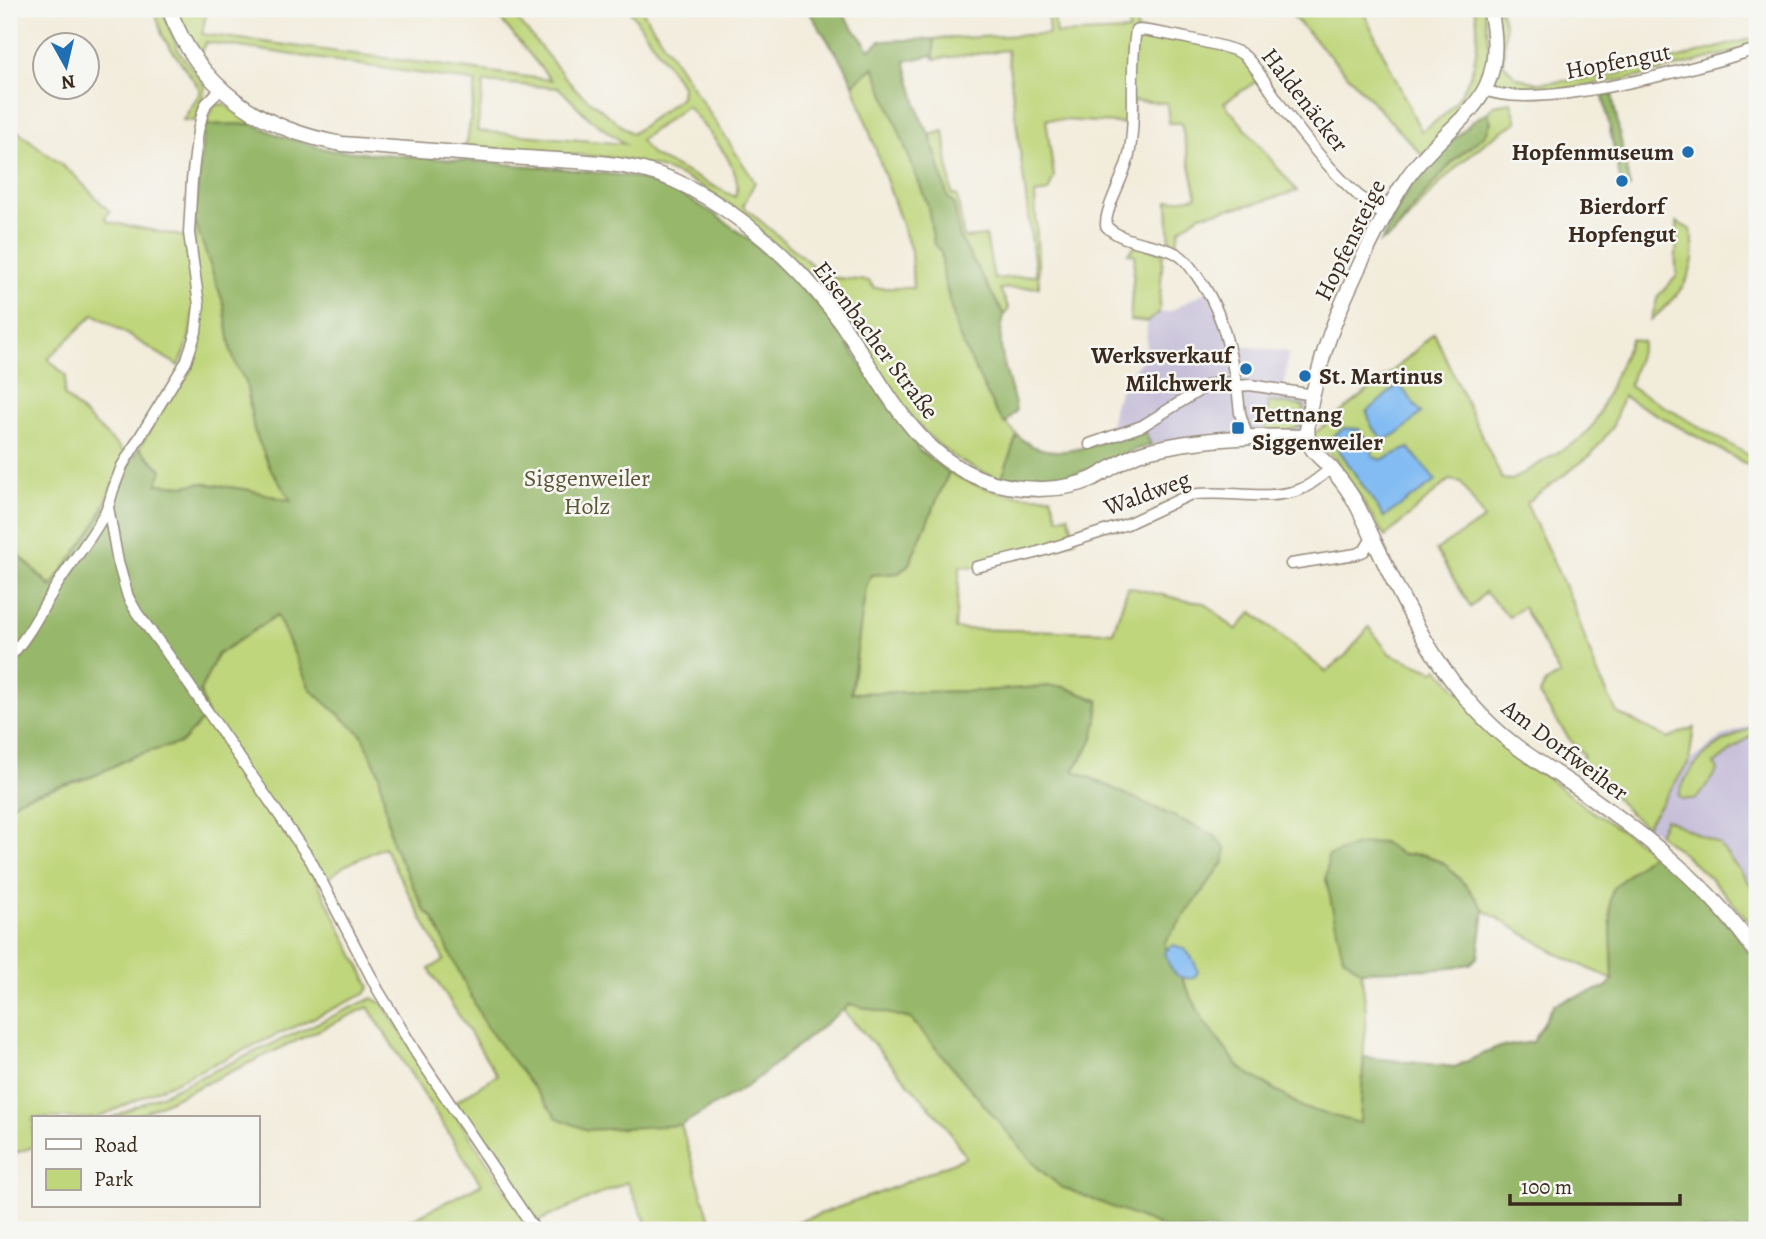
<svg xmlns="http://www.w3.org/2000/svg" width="1766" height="1239" font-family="Alegreya,serif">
<rect width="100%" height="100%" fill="#f6f6f2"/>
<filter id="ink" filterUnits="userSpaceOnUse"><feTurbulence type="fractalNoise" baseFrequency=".0143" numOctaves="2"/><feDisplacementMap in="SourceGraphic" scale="14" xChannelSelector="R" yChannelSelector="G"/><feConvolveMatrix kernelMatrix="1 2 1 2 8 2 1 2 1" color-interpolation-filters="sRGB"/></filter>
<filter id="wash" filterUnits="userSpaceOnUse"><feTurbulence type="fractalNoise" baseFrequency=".00686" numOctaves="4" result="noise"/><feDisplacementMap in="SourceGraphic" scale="28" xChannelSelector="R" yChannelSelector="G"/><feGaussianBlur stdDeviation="1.57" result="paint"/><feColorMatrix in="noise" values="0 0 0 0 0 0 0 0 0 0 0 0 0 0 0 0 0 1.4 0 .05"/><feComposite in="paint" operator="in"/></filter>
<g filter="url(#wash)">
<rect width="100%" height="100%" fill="#f2ecdb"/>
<g fill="#c7c0d9">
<polygon points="1208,290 1232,344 1288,352 1284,390 1310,394 1303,431 1151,445 1108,439 1105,429 1111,422 1114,405 1126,378 1146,356 1147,322 1159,313 1169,312"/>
<polygon points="1757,722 1757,932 1717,883 1680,851 1646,826 1689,762 1721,737"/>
</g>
<g fill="#bfd67b" stroke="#7d804c" stroke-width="2" fill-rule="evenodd">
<polygon points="154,9 161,9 179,51 205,86 204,94 195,121 183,120 200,93 199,88 163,37"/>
<path d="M176 9H207L202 34 551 80 492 9H509L574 88 632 134 681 97 682 86 629 9H641L755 182 743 206 826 277 869 281 874 288H913L911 251 853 84 874 67 928 206 934 244 941 250 944 279 958 334 995 410 1017 435 1002 478C916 457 885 372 838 307 822 285 801 267 781 250 750 221 719 192 679 175 643 159 603 157 564 154 530 151 497 148 463 147L467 143 476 82 206 42 200 53 189 37ZM484 82 559 88 589 118 625 144 477 131ZM687 106C703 126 748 171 735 197L652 155 640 140Z"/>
<polygon points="1047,9 1053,9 1056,34 1129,31 1128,9 1136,9 1137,30 1239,52 1261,78 1224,103 1297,191 1253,204 1200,215 1180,229 1175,248 1170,248 1168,201 1197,197 1181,123 1169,123 1167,103 1133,101 1132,124 1046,119 1054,177 1048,192 1035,194 1039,287 1000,289 1009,309 1004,315 960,238 954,204 948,198 930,135 944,131 952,195 957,195 964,238 986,236 994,279 1036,275 1007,50 934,59 934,39 1049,34"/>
<path d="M1286 9H1362L1421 131C1430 125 1441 119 1448 111 1474 83 1482 46 1475 9H1484C1486 28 1492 49 1487 69 1479 103 1445 130 1422 155Z"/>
<polygon points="1493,9 1500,9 1505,25 1503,63 1516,77 1537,83 1566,81 1612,76 1757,37 1757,46 1638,77 1559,90 1511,90 1500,86 1494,77"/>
<path d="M1511 102 1517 122C1467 149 1431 193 1393 235 1411 210 1431 184 1453 162 1467 148 1483 140 1491 122L1487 113 1494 105Z"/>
<polygon points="224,104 253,124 204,125 215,105"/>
<path d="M9 124 74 175 110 212 105 217 109 222 186 237C192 285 201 321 179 366L94 314 48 359 66 376 64 395 126 454 95 525 52 587 9 545Z"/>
<polygon points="194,219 224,305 231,351 237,367 246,382 254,430 270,468 292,502 250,490 201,483 184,486 157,484 162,469 139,448 182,376 198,340"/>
<path d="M1677 222 1691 230C1701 272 1681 294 1651 320L1658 296 1677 276C1673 257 1679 241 1677 222Z"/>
<polygon points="1136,245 1163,252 1159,313 1147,322 1130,320 1135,255 1128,253"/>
<path d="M1434 333 1502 479 1512 480 1580 439 1594 424 1631 339 1643 342 1629 386 1757 460V470L1623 396 1612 428 1591 455 1526 503 1573 604 1596 670 1617 713 1668 738 1694 727 1689 762 1646 826 1634 817 1596 778 1570 766 1584 756 1570 740 1539 695 1546 682 1560 675 1523 607 1509 617 1485 592 1471 607 1436 550 1484 519 1461 482 1449 480 1385 537 1335 458 1310 437 1400 365ZM1344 428 1373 457 1381 460 1409 448 1384 517 1331 438Z"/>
<polygon points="1269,402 1304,406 1301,425 1288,432 1265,431"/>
<path d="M949 472C982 490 1013 498 1051 496L1058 518 1068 515 1076 540 976 567 960 566 955 629 1113 632 1128 587 1188 601 1205 603 1236 630 1252 612 1326 672 1346 655 1369 627 1390 654 1434 671 1438 668 1510 749 1584 806 1654 852 1613 888 1610 899 1613 980 1558 954 1484 910 1469 889 1445 864 1426 855 1401 854 1382 842 1343 957 1361 971 1366 1010 1360 1124 1304 1108 1240 1068 1203 1020 1164 943 1224 862 1214 835 1073 770C1093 746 1096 732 1099 701L1065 687 1051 686 983 691 851 693 866 586 871 575 899 573 909 564Z"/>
<polygon points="277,615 310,689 362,735 379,773 392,843 425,911 665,1125 681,1125 713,1230 650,1230 627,1182 534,1223 454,1103 497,1075 429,969 444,960 384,847 344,866 326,880 308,863 370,987 365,994 97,1118 33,1118 33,1147 9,1155 9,806 24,797 94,776 133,756 181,742 200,691 217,655"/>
<path d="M1757 725V731L1714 764 1718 770 1696 799H1682L1679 795C1691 756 1723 740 1757 725Z"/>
<path d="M1665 819 1719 844 1757 893V932C1728 894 1696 862 1658 834Z"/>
<polygon points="372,998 382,1003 532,1230 391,1230 481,1184 368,1007 145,1112 130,1118 111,1118"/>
<polygon points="850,1004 911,1019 1038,1168 1061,1187 1157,1224 1156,1230 775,1230 887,1190 966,1157 944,1123 843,1010"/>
</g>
<g fill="#97b76b" stroke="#697044" stroke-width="2">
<path d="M807 9H839L870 50 880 41 934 39V55L905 61 921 119 930 135 948 198 954 204 960 238 1004 315C994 355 1010 374 1016 411L1005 424 995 410 958 334 944 279 941 251 934 244 928 206 874 67 853 84 846 68Z"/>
<polygon points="1612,94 1630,188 1622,189 1603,95"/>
<polygon points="1487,113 1491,122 1486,134 1454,160 1414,206 1393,235 1381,242 1409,187 1427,161 1438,155 1475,119"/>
<path d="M253 124 280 136 330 150 556 168 634 177 677 192 716 215 752 242 822 307 920 451 949 472 909 564 899 573 871 575 866 586 851 693 983 691 1051 686 1065 687 1099 701C1096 737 1094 741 1073 770L1214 835 1226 849 1224 862 1164 943 1203 1020 1240 1068 1304 1108 1360 1123 1364 1057 1455 1067 1495 1048 1533 1042 1554 1004 1606 987 1613 980 1610 899 1613 888 1654 852C1691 886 1730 920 1757 963V1230H1170L1061 1187 1038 1168 911 1019 850 1004 749 1085 681 1125 587 1130 557 1118 485 1025 432 916 425 911 392 843 379 773 362 735 310 689 277 615 217 655 200 691 207 715 181 743 133 756 94 776 24 797 9 806V545L51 587 95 525 139 448 162 470 157 484 184 486 201 483 250 490 291 501 270 468 254 430 246 382 237 367 231 351 224 305 194 219 204 125Z"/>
<path d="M1142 426 1151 445C1131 449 1114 460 1095 467 1064 479 1035 480 1002 478L1017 435C1051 469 1104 441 1142 426Z"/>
<polygon points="1382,842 1401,854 1426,855 1445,864 1469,889 1484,910 1478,957 1470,964 1440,969 1361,971 1343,957 1326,879 1328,856 1357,845"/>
</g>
<g fill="#82bcf3" stroke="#5e7388" stroke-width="2">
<polygon points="1399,384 1421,413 1401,432 1384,440 1372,427 1367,412"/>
<polygon points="1344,428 1359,429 1371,446 1373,457 1381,460 1409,448 1436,481 1384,517 1331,438"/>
<path d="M1171 945C1186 946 1194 958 1198 972L1194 978C1176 981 1169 969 1165 952Z"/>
</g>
</g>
<g filter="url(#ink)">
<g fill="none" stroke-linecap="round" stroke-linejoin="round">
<defs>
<g id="minor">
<polyline points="221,89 206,104 203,112 198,131 192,180 189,233 199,305 196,332 186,362 122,466 113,490 108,507 118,562 128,597 137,613 165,650 311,861 378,990 416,1053 535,1230"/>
<path d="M1485 90C1537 112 1700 67 1757 49"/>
<path d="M1314 395 1250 385 1237 386C1228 344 1223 311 1197 276 1188 263 1181 253 1165 249 1147 243 1120 241 1106 226 1105 207 1125 176 1129 155 1137 114 1129 71 1136 30 1150 30 1232 46 1242 54 1254 62 1274 96 1284 110 1313 149 1344 188 1384 216"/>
<polyline points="1090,444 1142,426 1208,385 1221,382 1237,386 1240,413 1248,439"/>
<polyline points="1291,564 1356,554 1364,551 1372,538"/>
<path d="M976 567 1032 554 1127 524 1189 495C1225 489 1264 502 1299 490 1311 486 1321 476 1331 468"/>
<path d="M9 657C29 637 41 609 57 585 74 558 94 536 108 507"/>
</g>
<g id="tertiary">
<path d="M169 9C199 89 260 129 342 144 403 149 464 153 525 158 580 162 638 160 688 187 742 215 793 260 831 309 880 372 909 459 994 483 1024 491 1063 492 1092 479 1110 470 1127 456 1147 451 1192 439 1260 435 1307 437"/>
<path d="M1490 9C1512 106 1452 114 1407 178 1390 203 1377 230 1364 256 1348 290 1332 324 1322 360 1317 380 1300 429 1311 447 1316 455 1324 461 1331 468 1341 480 1351 493 1358 507 1394 581 1426 660 1485 719 1515 750 1551 769 1585 793 1650 839 1712 888 1757 954"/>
</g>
</defs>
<use href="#minor" stroke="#968b7c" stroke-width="13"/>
<use href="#tertiary" stroke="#968b7c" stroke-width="17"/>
<use href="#minor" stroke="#fff" stroke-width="10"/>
<use href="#tertiary" stroke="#fff" stroke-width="14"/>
</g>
</g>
<g fill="#1f6fb2" stroke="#f6f6f2" stroke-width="2.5">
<circle cx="1688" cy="152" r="7"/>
<circle cx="1622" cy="181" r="7"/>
<circle cx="1246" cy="369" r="7"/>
<circle cx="1305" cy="376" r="7"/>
<rect x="1231" y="421" width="14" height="14" rx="3.5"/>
</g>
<g text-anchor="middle" stroke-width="5" stroke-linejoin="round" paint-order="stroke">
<g font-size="24" fill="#3b2a1e" stroke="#f6f6f2">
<text transform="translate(1618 61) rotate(-11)" y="8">Hopfengut</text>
<text transform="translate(1305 100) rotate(52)" y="8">Haldenäcker</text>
<text transform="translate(1350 240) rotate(-64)" y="8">Hopfensteige</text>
<text transform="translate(876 340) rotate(53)" y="8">Eisenbacher Straße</text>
<text transform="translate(1147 493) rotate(-20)" y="8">Waldweg</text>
<text transform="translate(1565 750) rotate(37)" y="8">Am Dorfweiher</text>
</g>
<g font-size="24" font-weight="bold" fill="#3b2a1e" stroke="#f6f6f2" text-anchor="end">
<text x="1674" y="160">Hopfenmuseum</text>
<text x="1622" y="214" text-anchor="middle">Bierdorf<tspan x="1622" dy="28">Hopfengut</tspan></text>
<text x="1232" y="363">Werksverkauf<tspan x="1232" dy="28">Milchwerk</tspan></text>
<text x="1319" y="384" text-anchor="start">St. Martinus</text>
<text x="1252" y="422" text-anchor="start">Tettnang<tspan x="1252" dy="28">Siggenweiler</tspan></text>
</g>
<g font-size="24" fill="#5c5535" stroke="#f6f6f2">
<text x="587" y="486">Siggenweiler<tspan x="587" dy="28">Holz</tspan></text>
</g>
</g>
<rect width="1766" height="1239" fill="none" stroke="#f6f6f2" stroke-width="35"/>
<rect x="32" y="1116" width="228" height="91" fill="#f6f6f2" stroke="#aba49d" stroke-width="2"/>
<rect x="46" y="1139" width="35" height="10" fill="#ffffff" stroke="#aba49d" stroke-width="2"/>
<text x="94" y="1152" font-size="21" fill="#3b2a1e">Road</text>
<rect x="46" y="1169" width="35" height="21" fill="#bfd67b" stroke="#aba49d" stroke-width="2"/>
<text x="94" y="1186" font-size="21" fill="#3b2a1e">Park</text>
<g transform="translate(66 66) rotate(172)"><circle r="33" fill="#f6f6f2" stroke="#aba49d" stroke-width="2"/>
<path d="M0-5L12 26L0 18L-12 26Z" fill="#1f6fb2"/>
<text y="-10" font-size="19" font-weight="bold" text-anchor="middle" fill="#3b2a1e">N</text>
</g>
<path d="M1510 1194v10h170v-10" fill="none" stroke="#3b2a1e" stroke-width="3.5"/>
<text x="1521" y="1194" font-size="21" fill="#3b2a1e" stroke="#f6f6f2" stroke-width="5" paint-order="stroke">100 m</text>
</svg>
